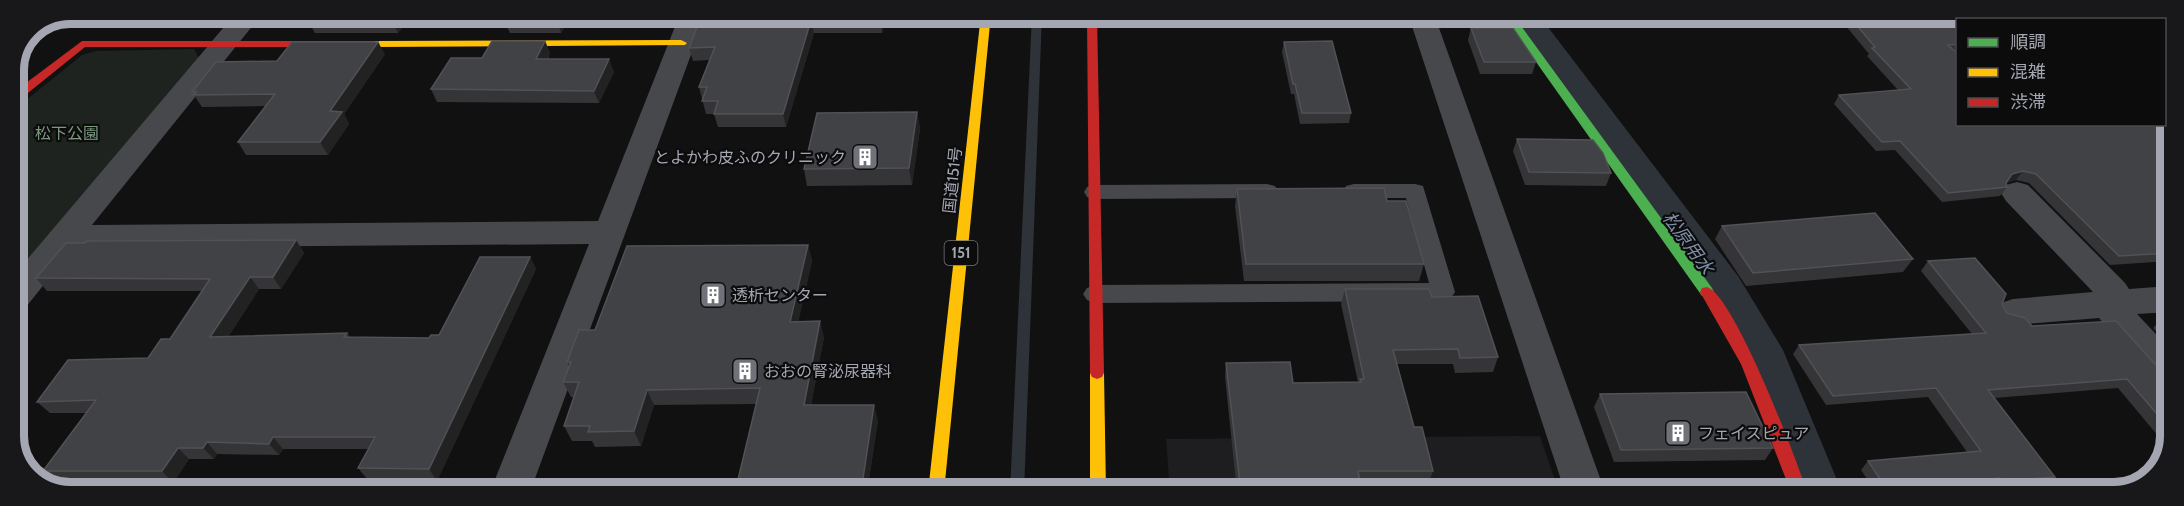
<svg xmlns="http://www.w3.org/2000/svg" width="2184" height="506" font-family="Cabin,'Noto Sans JP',sans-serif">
<rect width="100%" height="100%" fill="#111112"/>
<polygon fill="#1e1e20" points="1540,436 1559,492 1170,492 1166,439"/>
<polygon fill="#1e231f" points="194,49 199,58 14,276 14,110 82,55 96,51"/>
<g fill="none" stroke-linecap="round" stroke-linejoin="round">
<polygon fill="#2d3339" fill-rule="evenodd" points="1032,14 1042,14 1024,492 1010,492"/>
<polygon fill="#2d3339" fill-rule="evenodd" points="1505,14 1538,14 1738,276 1783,350 1842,492 1794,492 1740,353 1708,298"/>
<g fill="#47484b" fill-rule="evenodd">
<polygon points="1267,184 1275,186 1278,191 1275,196 1267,198 1095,199 1087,197 1084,192 1087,187 1095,185"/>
<polygon points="1354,184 1415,184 1423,186 1455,292 1451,298 1443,301 1095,303 1087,300 1083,294 1087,288 1095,285 1429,283 1406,198 1354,198 1346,196 1343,191 1346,186"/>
</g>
<g fill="#47484b" fill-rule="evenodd">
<polygon points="235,14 262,14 92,225 598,221 680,14 706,14 530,492 490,492 589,244 73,248 26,307 14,311 14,275"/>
<polygon points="1408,14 1434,14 1605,492 1565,492"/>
<polygon points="1507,14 1738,14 1734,20 1725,22 1542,26 1512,29 1503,27 1499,21 1503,15"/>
<polygon points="2017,182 2028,185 2125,283 2129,289 2170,286 2170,312 2137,314 2170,349 2169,386 2156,382 2099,318 2013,325 2001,321 1996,312 2001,303 2013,299 2093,292 2006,201 2001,193 2006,185"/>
</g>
<polygon fill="#4caf50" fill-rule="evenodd" points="1512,18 1516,19 1712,288 1714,292 1712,296 1702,296 1507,21"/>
<g fill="#ffc107" fill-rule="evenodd">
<polygon points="981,14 991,14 944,492 928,492"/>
<polygon points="681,40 687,43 685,45 374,47 368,44 374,41"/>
<polygon points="1097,367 1102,369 1104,373 1106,492 1090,492 1090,373 1092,369"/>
</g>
<g fill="#c62828" fill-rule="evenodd">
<polygon points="1087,14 1097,14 1104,373 1102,377 1097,379 1092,377 1090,373"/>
<polygon points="82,41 374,41 380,44 374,47 85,47 18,101 14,102 14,92"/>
<path d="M1707 287C1734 295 1797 460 1807 492H1791L1741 364 1700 292 1702 288Z"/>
</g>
</g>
<g fill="#353538">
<polygon points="123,14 233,14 229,17 125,17"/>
<polygon points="261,14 276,14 274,16 263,16"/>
<polygon points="316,14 413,14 398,33 315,33 309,23"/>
<polygon points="508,14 572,14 561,33 510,33 504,21"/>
<polygon points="702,14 887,14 882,33 814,33 786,127 718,127 714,114 706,114 699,87 709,60 693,61 689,48"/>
<polygon points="1836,14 2126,15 1958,20 1958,52 1956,52 1958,124 2164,124 2170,63 2170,261 2110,265 2029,183 2016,180 2006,183 2007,187 2000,196 1942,202 1895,150 1876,151 1834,104 1839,95 1898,90 1867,56 1869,54"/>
<polygon points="1471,28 1536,62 1532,74 1480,74 1468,40"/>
<polygon points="545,41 550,53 548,59 614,72 599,103 437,102 431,89 482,58"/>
<polygon points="1284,42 1351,113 1349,123 1300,124 1294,94 1291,94 1282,52"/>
<polygon points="385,54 344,114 349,124 328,155 246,155 238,142 266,106 202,107 192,92 277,61"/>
<polygon points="917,112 920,129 912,185 807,186 804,169"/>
<polygon points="1517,139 1611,173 1606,186 1525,185 1513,151"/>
<polygon points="1237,189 1387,201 1424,264 1419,281 1244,281 1235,206"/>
<polygon points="1722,226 1913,259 1903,272 1746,286 1715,239"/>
<polygon points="296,240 304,253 281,289 259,289 228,337 347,333 350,337 429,338 439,335 530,257 536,269 437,481 367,479 358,468 368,449 283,449 279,455 217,454 214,459 189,459 173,483 56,482 43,471 87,413 50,413 37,402 148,358 170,339 202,291 47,291 36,278"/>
<polygon points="808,245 812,261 798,322 824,337 811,405 878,420 867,492 735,492 756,404 654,405 641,446 595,447 592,441 572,441 564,426 574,397 571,397 563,382 569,367 567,362 595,330"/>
<polygon points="1928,261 2002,304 2007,313 2032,326 2169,376 2169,449 2118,388 1994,398 2055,477 2045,486 1993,490 1991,486 1927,492 1876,492 1861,470 1868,461 1967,452 1928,397 1826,405 1793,354 1799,345 1972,334 1921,271"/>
<polygon points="1345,289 1432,297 1498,357 1493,372 1455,373 1453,364 1397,364 1414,427 1433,471 1428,485 1360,485 1362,492 1237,492 1225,377 1226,363 1293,383 1358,382 1341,304"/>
<polygon points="2170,314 2170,346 2153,328 2165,315"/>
<polygon points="1600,394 1773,448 1765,460 1614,462 1594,407"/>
</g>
<g fill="#222223">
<polygon points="400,14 413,14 398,33 393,23"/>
<polygon points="560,14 572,14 561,33 557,21"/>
<polygon points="882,14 887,14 882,33 880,20"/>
<polygon points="811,20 814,33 786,127 783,114"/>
<polygon points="545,41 550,53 541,71 536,59"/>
<polygon points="378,42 385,54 344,114 349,124 328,155 320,142 330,111"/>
<polygon points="609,59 614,72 599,103 594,91"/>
<polygon points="917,112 920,129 912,185 909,168"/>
<polygon points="2023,171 2016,180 2005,183 2012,174"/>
<polygon points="296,240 304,253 281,289 273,277"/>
<polygon points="808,245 812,261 795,337 790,322"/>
<polygon points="530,257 536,269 437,481 429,469"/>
<polygon points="250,277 259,289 220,349 210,337"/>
<polygon points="820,321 824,337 808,421 804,405"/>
<polygon points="647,390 654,405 641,446 634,431"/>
<polygon points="874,405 878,420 867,492 861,492"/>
<polygon points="273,437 283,449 279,455 269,444"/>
<polygon points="207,442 217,454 214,459 203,448"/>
<polygon points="178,448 189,459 173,483 162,471"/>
</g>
<g fill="#414245" stroke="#515156" stroke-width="1.5">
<polygon points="316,14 400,14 393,23 309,23"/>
<polygon points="508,14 560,14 557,21 504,21"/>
<polygon points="702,14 882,14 880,20 811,20 783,114 714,114 718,101 702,101 707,87 699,87 715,47 689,48"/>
<polygon points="1848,15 2126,15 2134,20 1958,20 1958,44 1948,45 1958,54 1958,124 2164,124 2164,51 2170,63 2170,85 2169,86 2170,110 2170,253 2119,256 2036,174 2023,171 2012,174 2006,183 2007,187 1948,193 1900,141 1882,142 1839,95 1911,89 1872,48 1875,47"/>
<polygon points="1471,28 1513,28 1536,62 1484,62"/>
<polygon points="492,41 545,41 536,59 609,59 594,91 431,89 451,58 482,58"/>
<polygon points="1332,41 1351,113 1302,113 1295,84 1293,84 1284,42"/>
<polygon points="292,42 378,42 330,111 342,112 320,142 238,142 275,94 193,95 196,92 192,92 216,62 277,61"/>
<polygon points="917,112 909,168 804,169 817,113"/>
<polygon points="1517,139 1593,140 1603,153 1611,173 1529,172"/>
<polygon points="1384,188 1387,201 1406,201 1424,264 1246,264 1237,189"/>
<polygon points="1875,213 1913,259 1753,273 1722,226"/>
<polygon points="296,240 273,277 250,277 210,337 347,333 344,337 429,338 431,335 439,335 480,257 530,257 429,469 358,468 375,437 273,437 269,444 207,442 203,448 178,448 162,471 43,471 96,400 37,402 68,360 148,358 161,339 170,339 210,279 36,278 66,243 85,243 87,241"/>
<polygon points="808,245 790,322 820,321 804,405 874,405 861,492 735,492 760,388 647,390 634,431 588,432 590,426 564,426 579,382 563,382 571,362 567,362 579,330 595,330 627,246"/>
<polygon points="1975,258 2006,294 2002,304 2007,313 2025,318 2032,326 2116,321 2164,374 2169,376 2169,428 2127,379 1988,390 2055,477 2002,481 2000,478 1886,488 1868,461 1981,451 1936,388 1833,396 1799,345 1986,333 1928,261"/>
<polygon points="1345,289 1429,289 1432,297 1478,296 1498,357 1460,358 1458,349 1393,350 1414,427 1422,427 1433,471 1358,471 1362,492 1241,492 1226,363 1290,362 1293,383 1361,382 1360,379 1364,379"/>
<polygon points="1746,392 1773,448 1621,450 1600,394"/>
</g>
<defs>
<symbol id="building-square" viewBox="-11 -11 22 22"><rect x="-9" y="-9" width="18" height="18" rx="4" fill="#717279" stroke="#0c0c0d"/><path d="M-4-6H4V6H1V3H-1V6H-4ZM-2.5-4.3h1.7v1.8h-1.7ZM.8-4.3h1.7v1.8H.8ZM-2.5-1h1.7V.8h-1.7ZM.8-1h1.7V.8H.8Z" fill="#fff"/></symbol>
</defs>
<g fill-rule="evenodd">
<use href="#building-square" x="850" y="142" width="30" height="30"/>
<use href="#building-square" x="698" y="280" width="30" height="30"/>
<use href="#building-square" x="730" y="356" width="30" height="30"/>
<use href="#building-square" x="1663" y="418" width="30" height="30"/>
</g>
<g text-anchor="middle" stroke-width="4.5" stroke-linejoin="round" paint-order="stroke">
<rect fill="#0c0c0d" stroke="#767880" stroke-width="1.5" x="944.5" y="241" width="33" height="24" rx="4.5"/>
<g font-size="15" font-weight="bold" fill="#a4a6b1">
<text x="961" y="258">151</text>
</g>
<g font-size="16" fill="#7d9a81" stroke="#0c0c0d">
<text x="67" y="139">松下公園</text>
</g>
<g font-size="16" fill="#a4a6b1" stroke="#0c0c0d" text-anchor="start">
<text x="846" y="163" text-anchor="end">とよかわ皮ふのクリニック</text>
<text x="732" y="301">透析センター</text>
<text x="764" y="377">おおの腎泌尿器科</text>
<text x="1698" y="439">フェイスピュア</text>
</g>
<g font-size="16" fill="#a4a6b1" stroke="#0c0c0d">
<text transform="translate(952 180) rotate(-84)" y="6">国道151号</text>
</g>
<g font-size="18" font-style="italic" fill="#7e90a9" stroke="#0c0c0d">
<text transform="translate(1688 243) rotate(54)" y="6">松原用水</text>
</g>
</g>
<path d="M0 0H2184V506H0ZM70 24H2114A46 46 0 0 1 2160 70V436A46 46 0 0 1 2114 482H70A46 46 0 0 1 24 436V70A46 46 0 0 1 70 24Z" fill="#18181a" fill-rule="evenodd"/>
<path fill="none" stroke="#a4a6b1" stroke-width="8" d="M70 24H2114A46 46 0 0 1 2160 70V436A46 46 0 0 1 2114 482H70A46 46 0 0 1 24 436V70A46 46 0 0 1 70 24Z"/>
<rect x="1956" y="18" width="210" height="108" fill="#0c0c0d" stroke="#494a4f" stroke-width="1.5"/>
<rect x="1968" y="38" width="30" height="9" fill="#4caf50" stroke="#494a4f" stroke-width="1.5"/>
<text x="2010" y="48" font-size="18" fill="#a4a6b1">順調</text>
<rect x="1968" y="68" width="30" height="9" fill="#ffc107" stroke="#494a4f" stroke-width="1.5"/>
<text x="2010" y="78" font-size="18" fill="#a4a6b1">混雑</text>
<rect x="1968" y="98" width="30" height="9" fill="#c62828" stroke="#494a4f" stroke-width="1.5"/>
<text x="2010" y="108" font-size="18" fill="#a4a6b1">渋滞</text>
</svg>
